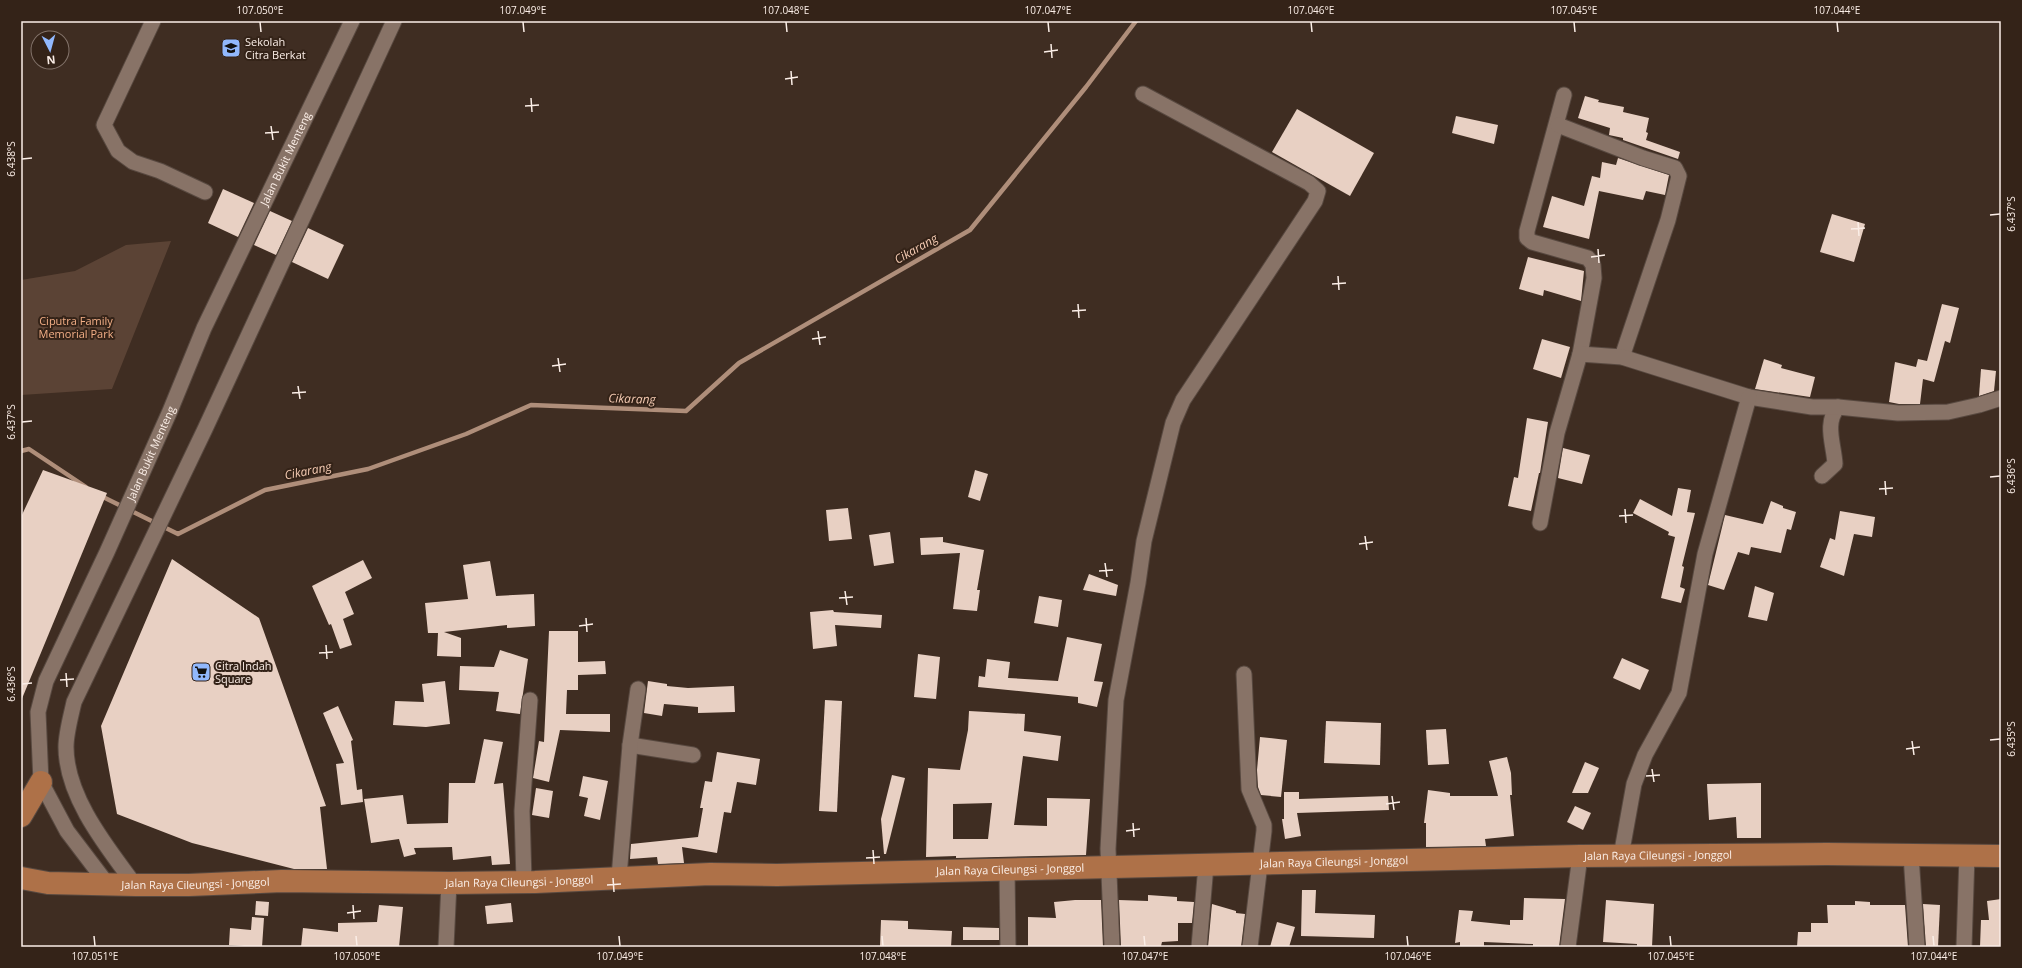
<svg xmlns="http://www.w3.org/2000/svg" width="2022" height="968" font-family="'Open Sans',sans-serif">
<rect width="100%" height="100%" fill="#3f2d22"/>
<polygon fill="#5b4335" points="171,241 112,389 21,395 21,280 75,271 126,245"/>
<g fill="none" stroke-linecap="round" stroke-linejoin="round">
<g stroke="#af8e7a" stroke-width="4.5">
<polyline points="21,451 29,449 86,487"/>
<polyline points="101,496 178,534 265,490 368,469 466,434 531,405 686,411 739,363 970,230 1086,87 1136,21"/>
</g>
</g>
<g fill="#e8d0c3" fill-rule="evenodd">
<polygon points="1585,96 1599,100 1598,102 1624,107 1623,112 1649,118 1646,132 1648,133 1646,140 1680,152 1678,159 1623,140 1623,138 1609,135 1610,128 1578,118"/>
<polygon points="1297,109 1374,153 1350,196 1272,152"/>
<polygon points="1456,116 1498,125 1494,144 1452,133"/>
<polygon points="1618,158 1669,175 1665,195 1646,191 1643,200 1599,191 1589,239 1543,227 1552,196 1584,206 1592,176 1600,178 1602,162 1616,165"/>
<polygon points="223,189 254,203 238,237 208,223"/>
<polygon points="270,211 292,221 276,255 254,245"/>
<polygon points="1832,214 1865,224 1854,262 1820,252"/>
<polygon points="308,228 344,245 328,279 292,262"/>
<polygon points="1528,257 1584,271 1581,301 1544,290 1543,296 1519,289"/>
<polygon points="1942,304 1959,308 1950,343 1945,341 1934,382 1923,379 1920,404 1899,404 1889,402 1895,362 1916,367 1918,359 1927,361"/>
<polygon points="1542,339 1570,347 1561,378 1533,369"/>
<polygon points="1764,359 1782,365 1781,368 1815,377 1810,397 1755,389"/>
<polygon points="1981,369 1996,371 1994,391 1979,396"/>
<polygon points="1527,418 1548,422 1540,473 1539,473 1531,511 1508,506 1514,477 1518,478"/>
<polygon points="1563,448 1590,455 1582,484 1558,478"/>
<polygon points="43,470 107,493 21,701 21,517"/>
<polygon points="975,470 988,474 980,501 968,497"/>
<polygon points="1678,488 1691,490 1687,512 1695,513 1682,566 1684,567 1680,587 1685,589 1681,603 1661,598 1675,537 1668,535 1669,532 1633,513 1640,499 1672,516"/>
<polygon points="1771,501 1783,506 1783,508 1796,512 1791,530 1787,529 1781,553 1751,547 1749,555 1738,552 1724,590 1708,585 1725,515 1763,524"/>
<polygon points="848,508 852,539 829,541 826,510"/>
<polygon points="1840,511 1875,517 1872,537 1854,534 1844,576 1820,567 1830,538 1835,540"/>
<polygon points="890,532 894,563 874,566 869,535"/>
<polygon points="943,537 943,542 984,550 977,590 980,590 977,611 953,609 960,553 921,555 920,538"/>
<polygon points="172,559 259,618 326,806 320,807 327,869 294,869 192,843 117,814 101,726"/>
<polygon points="363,560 372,578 345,592 354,614 343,619 352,645 340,649 331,624 329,625 312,586"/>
<polygon points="490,561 496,596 534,594 535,626 507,628 507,625 444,632 461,638 461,657 437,656 438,633 428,633 425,603 468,599 463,565"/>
<polygon points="1089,574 1118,585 1116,596 1083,590"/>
<polygon points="1755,586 1774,593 1767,621 1748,617"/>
<polygon points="1039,596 1062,600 1058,627 1034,623"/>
<polygon points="833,610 834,612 882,615 881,628 835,625 837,646 813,649 810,612"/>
<polygon points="549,631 578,631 578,662 605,661 606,674 578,675 578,690 567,690 566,714 610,714 610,732 560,730 549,782 533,778 539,741 544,742"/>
<polygon points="1067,637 1102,644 1094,681 1103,682 1097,707 1078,703 1078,697 978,687 979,676 985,677 987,659 1010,662 1008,678 1058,681"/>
<polygon points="500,650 528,659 520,714 496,711 499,692 459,690 460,666 494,667"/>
<polygon points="918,654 940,657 936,699 914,697"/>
<polygon points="1622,658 1649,670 1640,690 1613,678"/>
<polygon points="445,681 450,724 426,727 393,725 395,701 424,702 422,684"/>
<polygon points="648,681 667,684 667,686 688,688 734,686 735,712 698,713 698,707 664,704 662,716 644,713"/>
<polygon points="825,700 842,701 837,812 819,811"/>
<polygon points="338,706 353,740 351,741 357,790 362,789 363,802 341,805 336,764 344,763 323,713"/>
<path d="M969 711 1025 714 1024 731 1061 736 1058 761 1023 756 1014 825 1047 826V798L1090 799 1086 855 956 858V856L926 857 928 768 960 770 968 730ZM992 803 988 839H953V804Z"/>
<polygon points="1326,721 1381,723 1380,765 1324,763"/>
<polygon points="1446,729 1449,764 1428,765 1426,730"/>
<polygon points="1260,737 1287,740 1281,797 1261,795 1258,787 1257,770"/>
<polygon points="484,739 503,742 494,784 503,783 510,864 492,865 491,856 453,860 452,847 414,848 416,854 404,857 399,839 371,843 364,799 403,795 407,824 448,823 449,783 475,783"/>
<polygon points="717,752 760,759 756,785 737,782 731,813 724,812 717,853 682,847 684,863 658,864 657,857 630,859 631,844 698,837 703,808 700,808 705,781 712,782"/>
<polygon points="1507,757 1511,773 1512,795 1510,795 1514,836 1485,839 1486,846 1426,847 1426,823 1424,823 1428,790 1450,793 1450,796 1498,796 1489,761"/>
<polygon points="1585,762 1599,768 1588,793 1572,793"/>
<polygon points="892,775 905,778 886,854 884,854 881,819"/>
<polygon points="583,776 608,781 600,820 584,816 588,798 579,796"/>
<polygon points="1761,783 1761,838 1737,838 1736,817 1709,820 1707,784"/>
<polygon points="536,788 553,791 549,818 532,815"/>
<polygon points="1284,792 1299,792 1299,799 1388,796 1389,810 1297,813 1301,836 1285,839 1282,819 1284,819"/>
<polygon points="1575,806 1591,813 1583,830 1567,822"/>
<polygon points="1302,890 1316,890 1315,913 1375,915 1374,938 1301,936"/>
<polygon points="1148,895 1177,897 1177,901 1194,902 1192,923 1178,923 1178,941 1162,942 1161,946 1121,947 1119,900 1148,901"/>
<polygon points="1524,898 1565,899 1559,947 1533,947 1533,944 1484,942 1484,947 1460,947 1460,942 1455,943 1459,910 1473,911 1471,921 1510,925 1510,920 1523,920"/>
<polygon points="2001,899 2001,947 1980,947 1981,920 1989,920 1987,901"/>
<polygon points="1075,900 1101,900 1103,947 1028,947 1028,917 1056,918 1054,902"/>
<polygon points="1606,900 1654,904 1652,947 1637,947 1637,944 1603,942"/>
<polygon points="256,901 269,902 268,916 255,915"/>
<polygon points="1855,901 1870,902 1870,905 1905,905 1908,947 1797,947 1798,932 1811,932 1811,923 1828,923 1827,905 1855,905"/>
<polygon points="511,903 513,922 487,924 485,906"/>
<polygon points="1212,904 1236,911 1236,913 1245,914 1241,947 1208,947"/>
<polygon points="1923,904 1940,905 1938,947 1926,947"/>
<polygon points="379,905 403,907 399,947 301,947 303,928 338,932 338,923 377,922"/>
<polygon points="252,917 264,918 262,947 229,945 230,928 251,930"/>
<polygon points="881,920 908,921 908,929 952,931 951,947 880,947"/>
<polygon points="1277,922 1295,927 1289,947 1270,947"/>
<polygon points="963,927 999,928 999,940 963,940"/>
</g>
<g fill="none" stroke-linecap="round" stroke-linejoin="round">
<defs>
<g id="street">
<polyline points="153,21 104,125 118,151 133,162 160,171 205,192"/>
<polyline points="1564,95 1527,231 1527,238 1532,242 1588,258 1593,265 1594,278 1580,354"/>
<polyline points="1558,125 1643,158 1675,168 1679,176 1668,220 1622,357"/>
<path d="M1822 476 1835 464C1834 445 1824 423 1838 407"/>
<polyline points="1540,523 1557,433 1580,354 1622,357 1749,397 1812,407 1838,407 1898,413 1948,412 1979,405 2001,398"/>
<polyline points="1244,674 1249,789 1264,825 1264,831 1250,947"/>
<polyline points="630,745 693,755"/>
<polyline points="1911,855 1917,947"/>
<polyline points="1621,856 1634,784 1645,755 1679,693 1705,554 1749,397"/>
<polyline points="1007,869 1008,947"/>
<polyline points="619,877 630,745 638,689"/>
<polyline points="524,881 522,811 530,700"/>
<path id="s1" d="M108 885 67 831 41 782 38 712 46 681 107 552 170 411 204 328 352 21"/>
<path d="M135 885C107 847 66 797 66 747 66 733 71 716 74 702L205 429 394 21"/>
<polyline points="446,947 449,883"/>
<polyline points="1112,947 1108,849 1116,700 1138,583 1144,541 1173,423 1183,400 1315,201 1318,191 1309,183 1143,94"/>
<polyline points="1199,947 1206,865"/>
<polyline points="1568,947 1580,856"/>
<polyline points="1964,947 1967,855"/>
</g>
<g id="primary">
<polyline points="21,816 41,782"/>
<path id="s2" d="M21 878 48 883 135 885H189L282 881 449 883 535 882 710 874 777 875 1580 856 1827 854 2001 856"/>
</g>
</defs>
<use href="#street" stroke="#584940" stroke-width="17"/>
<use href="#primary" stroke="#584940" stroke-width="24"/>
<use href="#street" stroke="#887367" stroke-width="15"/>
<use href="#primary" stroke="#ae7148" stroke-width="22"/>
</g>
<path fill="none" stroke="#fbeee7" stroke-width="1.5" d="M260 22 261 32M523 22 524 32M786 22 787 32M1048 22 1049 32M1311 22 1312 32M1574 22 1575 32M1837 22 1838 32M1051 44 1052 58M1044 52 1058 50M791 71 792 85M785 79 798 77M531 98 532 112M525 106 539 105M271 126 273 140M265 133 279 132M22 159 32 158M1990 215 2000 214M1858 222 1859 236M1851 229 1865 228M1598 249 1599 263M1591 257 1605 255M1338 276 1339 290M1332 284 1346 283M1078 304 1079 318M1072 311 1086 310M818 331 820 345M812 339 826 337M558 358 560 372M552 366 566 364M298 386 300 399M292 393 306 392M22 422 32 421M1990 477 2000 476M1885 481 1886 495M1879 489 1893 488M1625 509 1626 523M1619 516 1633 515M1365 536 1367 550M1359 544 1373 542M1105 563 1107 577M1099 571 1113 570M845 591 847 605M839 598 853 597M586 618 587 632M579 626 593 624M326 645 327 659M319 653 333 652M66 673 67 687M60 680 74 679M22 684 32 683M1990 740 2000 739M1912 741 1914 755M1906 749 1920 747M1652 769 1654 782M1646 776 1660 775M1392 796 1394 810M1386 804 1400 802M1133 823 1134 837M1126 831 1140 829M873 850 874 864M866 858 880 857M613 878 614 892M607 885 621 884M353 905 354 919M347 913 361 911M94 936 95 946M356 936 357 946M619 936 620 946M882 936 883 946M1144 936 1145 946M1407 936 1408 946M1670 936 1671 946M1933 936 1934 946"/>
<defs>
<symbol id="school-square" viewBox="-11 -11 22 22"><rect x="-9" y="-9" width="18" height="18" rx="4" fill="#91b8fd" stroke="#342318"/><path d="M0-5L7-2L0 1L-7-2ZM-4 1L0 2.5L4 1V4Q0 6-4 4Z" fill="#111"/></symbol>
<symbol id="supermarket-square" viewBox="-11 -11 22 22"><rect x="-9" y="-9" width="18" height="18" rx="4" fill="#91b8fd" stroke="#342318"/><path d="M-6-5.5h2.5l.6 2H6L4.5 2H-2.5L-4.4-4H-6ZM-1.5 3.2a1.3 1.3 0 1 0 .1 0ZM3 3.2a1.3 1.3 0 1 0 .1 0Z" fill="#111"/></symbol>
</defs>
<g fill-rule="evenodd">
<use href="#school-square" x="220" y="37" width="22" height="22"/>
<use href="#supermarket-square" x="190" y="661" width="22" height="22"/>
</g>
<g text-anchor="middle" stroke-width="4" stroke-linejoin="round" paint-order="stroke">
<g font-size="11" fill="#fbeee7" stroke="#342318" text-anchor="start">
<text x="245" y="46">Sekolah<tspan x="245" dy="13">Citra Berkat</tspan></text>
<text x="215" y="670">Citra Indah<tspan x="215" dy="13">Square</tspan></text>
</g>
<g font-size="11" fill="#fbeee7" stroke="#342318">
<text dy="4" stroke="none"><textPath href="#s1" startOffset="800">Jalan Bukit Menteng</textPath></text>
<text dy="4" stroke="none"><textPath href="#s1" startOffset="476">Jalan Bukit Menteng</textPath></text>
<text dy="4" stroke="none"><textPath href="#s2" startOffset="1638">Jalan Raya Cileungsi - Jonggol</textPath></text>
<text dy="4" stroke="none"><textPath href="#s2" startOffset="1314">Jalan Raya Cileungsi - Jonggol</textPath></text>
<text dy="4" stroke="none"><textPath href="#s2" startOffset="990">Jalan Raya Cileungsi - Jonggol</textPath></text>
<text dy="4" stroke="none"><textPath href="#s2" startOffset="499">Jalan Raya Cileungsi - Jonggol</textPath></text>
<text dy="4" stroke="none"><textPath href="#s2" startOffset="175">Jalan Raya Cileungsi - Jonggol</textPath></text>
</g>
<g font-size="11" fill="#f2ae86" stroke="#342318">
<text x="76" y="325">Ciputra Family<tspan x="76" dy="13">Memorial Park</tspan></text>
</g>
<g font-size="12" font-style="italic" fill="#f5cbb3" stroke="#342318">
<text transform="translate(916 249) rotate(-30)" y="4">Cikarang</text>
<text transform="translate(632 399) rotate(2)" y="4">Cikarang</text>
<text transform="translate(308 471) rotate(-11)" y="4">Cikarang</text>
</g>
</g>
<rect width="2022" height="968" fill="none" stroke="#342318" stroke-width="44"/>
<g transform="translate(50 50) rotate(174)"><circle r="19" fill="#342318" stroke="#84746b"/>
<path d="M0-3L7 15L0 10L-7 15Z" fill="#91b8fd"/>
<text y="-6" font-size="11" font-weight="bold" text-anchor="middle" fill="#fbeee7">N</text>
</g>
<rect x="22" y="22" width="1978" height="924" fill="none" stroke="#fbeee7" stroke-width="1.5"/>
<g font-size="10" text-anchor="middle" fill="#fbeee7">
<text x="260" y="14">107.050°E</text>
<text x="523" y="14">107.049°E</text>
<text x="786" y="14">107.048°E</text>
<text x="1048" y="14">107.047°E</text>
<text x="1311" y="14">107.046°E</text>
<text x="1574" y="14">107.045°E</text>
<text x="1837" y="14">107.044°E</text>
<text transform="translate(11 159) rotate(-90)" y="4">6.438°S</text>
<text transform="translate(2011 214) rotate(-90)" y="4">6.437°S</text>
<text transform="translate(11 422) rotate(-90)" y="4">6.437°S</text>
<text transform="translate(2011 476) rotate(-90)" y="4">6.436°S</text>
<text transform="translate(11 684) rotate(-90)" y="4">6.436°S</text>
<text transform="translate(2011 739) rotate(-90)" y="4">6.435°S</text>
<text x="95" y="960">107.051°E</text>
<text x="357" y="960">107.050°E</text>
<text x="620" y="960">107.049°E</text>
<text x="883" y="960">107.048°E</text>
<text x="1145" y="960">107.047°E</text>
<text x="1408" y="960">107.046°E</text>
<text x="1671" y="960">107.045°E</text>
<text x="1934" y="960">107.044°E</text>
</g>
</svg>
